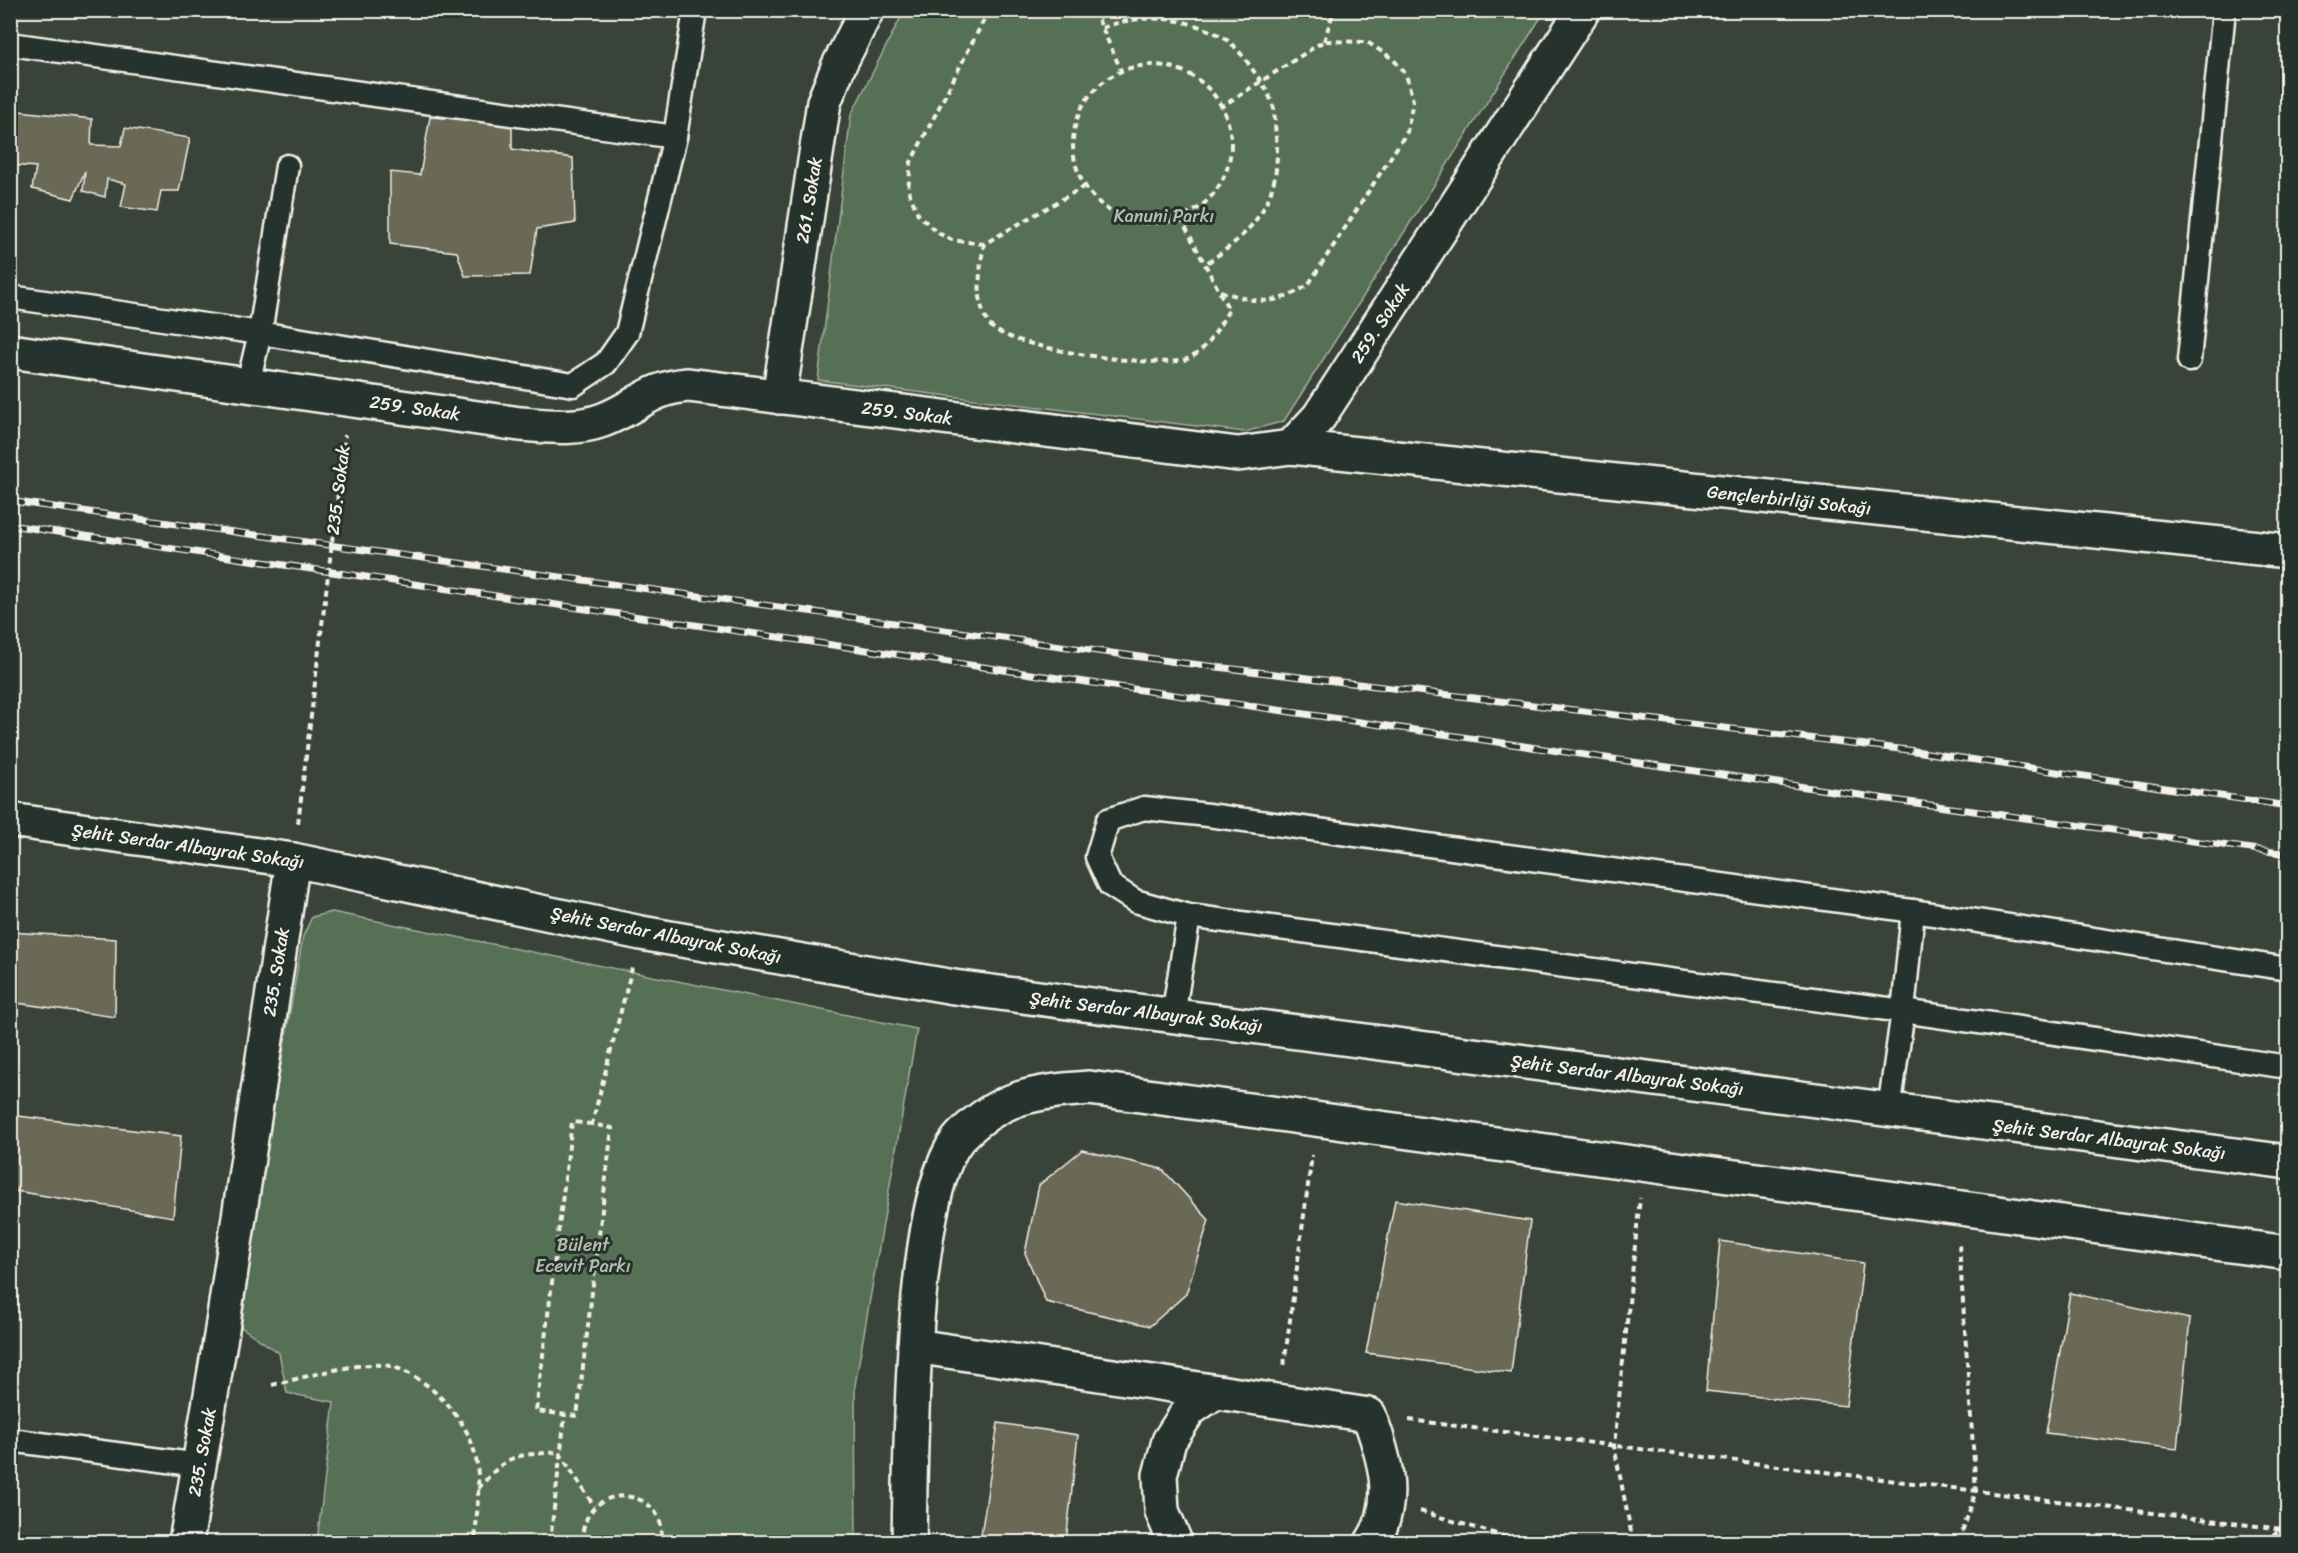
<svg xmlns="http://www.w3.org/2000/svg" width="2298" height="1553" font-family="Sriracha,sans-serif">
<rect width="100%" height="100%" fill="#3a4339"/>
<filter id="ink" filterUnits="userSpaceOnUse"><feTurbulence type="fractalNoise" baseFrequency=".0167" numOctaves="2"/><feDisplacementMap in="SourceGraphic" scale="12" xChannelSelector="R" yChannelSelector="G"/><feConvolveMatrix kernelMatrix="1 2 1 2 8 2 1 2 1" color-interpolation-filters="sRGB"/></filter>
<g filter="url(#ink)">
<g fill="#566f54" stroke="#a5b09e" stroke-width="1.5">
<polygon points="904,11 904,10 1545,11 1284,421 1245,432 818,380 851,115"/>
<polygon points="332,912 917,1029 855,1385 856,1542 317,1542 334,1402 287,1393 279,1353 241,1327 263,1169 303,936 312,917"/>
</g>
<g fill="#6a6954" stroke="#f4f1e8" stroke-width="1.5">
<polygon points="10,110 92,119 91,145 121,146 125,128 190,138 179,191 161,191 157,212 121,207 126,184 107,179 105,197 83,191 85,171 73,199 32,189 36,167 10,165"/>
<polygon points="430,117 512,123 512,149 573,158 575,223 537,229 530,275 465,276 457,252 390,244 390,172 420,175"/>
<polygon points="10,932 116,939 115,1017 10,1002"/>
<polygon points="10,1115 181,1136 173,1217 10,1190"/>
<polygon points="1082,1150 1162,1169 1209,1220 1186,1294 1150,1326 1046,1302 1025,1253 1039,1185"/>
<polygon points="1395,1200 1530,1221 1511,1373 1366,1353"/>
<polygon points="1720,1241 1863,1263 1846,1406 1706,1391"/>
<polygon points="2070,1293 2190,1319 2177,1449 2046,1433"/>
<polygon points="998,1423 1078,1435 1066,1542 980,1542"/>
</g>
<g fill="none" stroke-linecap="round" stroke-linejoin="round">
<defs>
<g id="service">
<polyline points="10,44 675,137"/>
<polyline points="287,166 260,333 573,385 606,363 627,333 675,137 695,10"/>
<polyline points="10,297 260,333 248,384"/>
<polyline points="2189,360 2224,10"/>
<polyline points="2288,969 1913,911 1208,815 1144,808 1108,820 1097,857 1110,885 1135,901 1189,916 1903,1011 2288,1067"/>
<polyline points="1173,1016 1189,916"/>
<polyline points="1889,1110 1903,1011 1913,911"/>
<polyline points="10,1440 199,1465"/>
</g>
<g id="minor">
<path d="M10 351 520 424C548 426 576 430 603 420 637 407 649 388 688 385L1238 454 1291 447 1319 417 1583 10"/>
<polyline points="779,397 824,102 839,65 867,10"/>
<polyline points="1291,447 2288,551"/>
<polyline points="10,820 293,860 641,933 954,987 2288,1162"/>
<path d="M915 1346 1369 1415C1384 1456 1399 1502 1372 1542"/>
<polyline points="186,1542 221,1336 293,860"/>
<path d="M909 1542C911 1462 909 1189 961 1136 1000 1096 1036 1092 1089 1088L2288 1253"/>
<polyline points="1175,1542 1162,1511 1160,1475 1169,1441 1189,1410 1215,1392"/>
</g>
</defs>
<use href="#service" stroke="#f4f1e8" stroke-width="27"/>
<use href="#minor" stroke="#f4f1e8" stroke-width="38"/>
<g stroke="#f4f1e8" stroke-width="4" stroke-dasharray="6 4.5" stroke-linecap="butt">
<polyline points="1094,10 1121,70"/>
<path d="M1102 28C1140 13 1184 16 1221 36 1234 43 1247 61 1255 73 1263 83 1271 97 1274 109 1275 118 1275 128 1276 137 1278 153 1277 175 1271 191 1261 223 1232 247 1205 264"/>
<polyline points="1324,41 1334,10"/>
<circle cx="1152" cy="144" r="79"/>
<path d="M1085 186 984 244C980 266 974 305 990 325 1009 349 1154 368 1184 360 1206 354 1218 327 1229 310L1180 217"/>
<polyline points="984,244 952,240 936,232 918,214 908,190 911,162 989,10"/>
<path d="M1220 291C1258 303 1273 307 1308 285L1407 132 1413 101 1406 74 1393 59 1367 42 1324 41 1221 107"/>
<polyline points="298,823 345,435"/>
<polyline points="592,1124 572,1122 536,1411 577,1416 612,1128 592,1124 632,968"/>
<polyline points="1284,1365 1312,1155"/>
<path d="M272 1385C302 1378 361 1360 390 1366 406 1370 426 1383 437 1394 488 1443 479 1478 475 1542"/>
<polyline points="1409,1420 2281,1529"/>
<path d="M478 1489C510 1452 512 1456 559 1452L594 1506"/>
<polyline points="1420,1511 1523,1542"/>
<polyline points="550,1542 565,1415"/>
<path d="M582 1542C582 1476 671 1486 661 1542"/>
<polyline points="1633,1542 1614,1446 1640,1198"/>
<polyline points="1959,1542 1976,1491 1959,1244"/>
<polyline points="2265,1542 2280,1529"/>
<polyline points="2279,1542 2288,1476"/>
</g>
<use href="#service" stroke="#26332d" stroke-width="22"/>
<use href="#minor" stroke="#26332d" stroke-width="33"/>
<defs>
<g id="rail">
<polyline points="10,501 1184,663 1908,750 2288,806"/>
<polyline points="10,525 1901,801 2288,854"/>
</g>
</defs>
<use href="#rail" stroke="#f4f1e8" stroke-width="7"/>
<use href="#rail" stroke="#26332d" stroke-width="4.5" stroke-dasharray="14" stroke-linecap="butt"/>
</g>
</g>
<g text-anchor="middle" stroke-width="6" stroke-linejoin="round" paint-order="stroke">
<g font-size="18" fill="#f4f1e8" stroke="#26332d">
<text transform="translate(809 200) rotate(-81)" y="6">261. Sokak</text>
<text transform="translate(1380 323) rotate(-57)" y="6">259. Sokak</text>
<text transform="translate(415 408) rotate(8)" y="6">259. Sokak</text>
<text transform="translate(907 413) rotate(7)" y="6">259. Sokak</text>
<text transform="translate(338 490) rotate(-83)" y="6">235. Sokak</text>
<text transform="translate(1789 500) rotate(6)" y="6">Gençlerbirliği Sokağı</text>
<text transform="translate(188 846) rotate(8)" y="6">Şehit Serdar Albayrak Sokağı</text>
<text transform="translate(666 935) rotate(11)" y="6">Şehit Serdar Albayrak Sokağı</text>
<text transform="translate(276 972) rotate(-81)" y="6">235. Sokak</text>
<text transform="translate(1146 1012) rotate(7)" y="6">Şehit Serdar Albayrak Sokağı</text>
<text transform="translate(1627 1075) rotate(7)" y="6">Şehit Serdar Albayrak Sokağı</text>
<text transform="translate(2109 1139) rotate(7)" y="6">Şehit Serdar Albayrak Sokağı</text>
<text transform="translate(202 1452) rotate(-80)" y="6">235. Sokak</text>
</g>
<g font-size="18" fill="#b5bdad" stroke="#26332d">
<text x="1164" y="222">Kanuni Parkı</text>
<text x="583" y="1251">Bülent<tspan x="583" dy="21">Ecevit Parkı</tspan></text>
</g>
</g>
<rect width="2298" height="1553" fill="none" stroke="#26332d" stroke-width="36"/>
<rect x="18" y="18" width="2262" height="1517" fill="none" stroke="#f4f1e8" stroke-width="2" filter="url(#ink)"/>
</svg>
